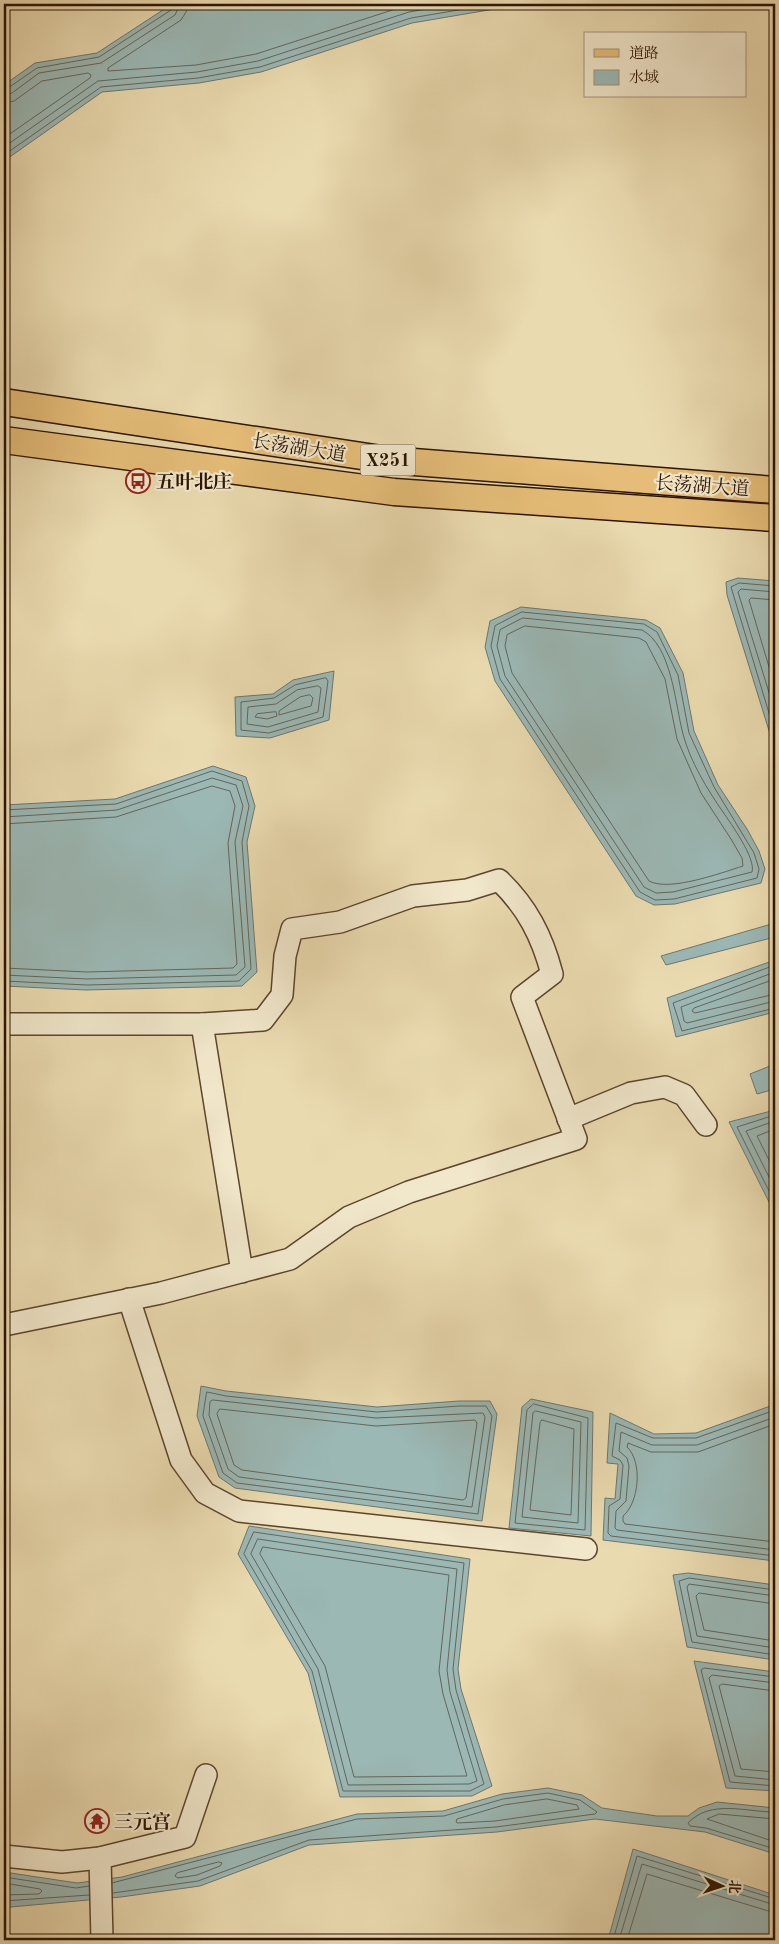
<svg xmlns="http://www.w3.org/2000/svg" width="779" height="1944" font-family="'Old Standard TT','Noto Serif SC',serif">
<rect width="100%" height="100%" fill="#eadaaf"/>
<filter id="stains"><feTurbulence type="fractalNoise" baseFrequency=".004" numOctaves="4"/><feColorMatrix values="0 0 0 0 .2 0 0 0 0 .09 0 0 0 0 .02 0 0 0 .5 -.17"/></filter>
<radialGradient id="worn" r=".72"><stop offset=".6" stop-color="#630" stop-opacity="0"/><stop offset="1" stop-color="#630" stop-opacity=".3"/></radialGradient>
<g fill="#9bb8b5" stroke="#6f766d">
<polygon points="172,4 524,4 412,23 261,72 199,83 102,92 4,161 4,85 35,63 97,53"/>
<polygon points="592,4 706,4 687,9"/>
<polygon points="738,578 775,581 775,750 727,595 726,582"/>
<polygon points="521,607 646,620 660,628 683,673 694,731 718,785 747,829 759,851 765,869 761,883 675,904 654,905 636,896 495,681 485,647 490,621"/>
<polygon points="334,671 329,720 270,738 236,736 235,697 273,694 293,680"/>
<polygon points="213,766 246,777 255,806 247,842 257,972 242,986 86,990 4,986 4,805 115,799"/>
<polygon points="775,923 775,937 666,965 661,956"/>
<polygon points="775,960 775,1012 676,1037 667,998"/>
<polygon points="775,1064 775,1089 757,1094 750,1074"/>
<polygon points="775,1110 775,1214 729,1122"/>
<polygon points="201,1386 226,1391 377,1407 459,1401 490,1401 497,1414 482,1521 235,1488 219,1477 197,1416"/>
<polygon points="531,1399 593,1412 591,1536 509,1528 522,1407"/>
<polygon points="773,1405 775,1412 775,1561 603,1540 605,1498 615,1499 618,1464 607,1463 610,1413 654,1434 696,1433"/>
<polygon points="249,1526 470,1559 458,1669 461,1689 492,1786 472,1796 340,1797 308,1673 238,1554"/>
<polygon points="688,1573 775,1585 775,1660 687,1647 673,1575"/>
<polygon points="694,1661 775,1672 775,1791 726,1788"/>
<polygon points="548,1788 582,1795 602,1808 657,1816 688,1816 699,1808 717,1802 775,1808 775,1854 705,1832 595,1819 497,1832 309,1845 200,1886 121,1897 11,1907 4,1906 4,1872 77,1883 122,1877 357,1814 443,1811 502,1794"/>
<polygon points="633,1849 775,1895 775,1940 608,1940"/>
</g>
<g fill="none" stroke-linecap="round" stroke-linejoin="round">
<g stroke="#64665a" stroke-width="1">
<polyline points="188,4 186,12 181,20 108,68 108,71 196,65 256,54 411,4"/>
<polyline points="4,89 8,88 37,68 99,57 171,10 174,4"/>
<polyline points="4,95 12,93 39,73 101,63 175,15 180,4"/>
<polyline points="4,103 14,101 42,81 88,73 91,75 90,78 4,138"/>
<polyline points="4,147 98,81 197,72 258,61 409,12 456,4"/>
<polyline points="4,155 101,87 198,78 260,67 411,18 494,4"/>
<polyline points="775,586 739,583 731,587 775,733"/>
<polyline points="775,592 741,589 738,592 775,712"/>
<polyline points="775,600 751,598 749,600 775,687"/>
<polygon points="522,612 644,624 657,632 678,675 689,733 714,787 754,853 759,869 757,878 674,899 655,900 640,892 500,679 491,646 495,626"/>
<path d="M523 618 642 630C672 646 675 704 683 734 690 761 707 789 723 812 731 824 756 858 752 872L673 892 656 893 644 887 505 676 497 646 500 630Z"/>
<path d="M525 626 639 638 646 642 665 679 677 739 701 793 731 839 742 858 743 866C721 873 669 892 649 881L512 673 505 646 507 635Z"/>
<polygon points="326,678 328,681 323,717 269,733 241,730 241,702 274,698 295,685"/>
<polygon points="318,686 321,688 318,712 268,727 247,724 248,707 276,704 297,690"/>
<polygon points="310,695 313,698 311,706 279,715 279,711 300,697"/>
<polygon points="276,712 277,716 267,719 255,717 257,714"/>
<polyline points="4,810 116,804 212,771 242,781 249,806 242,842 251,969 239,981 87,985 4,981"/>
<polyline points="4,817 117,810 212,778 236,785 243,806 235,842 245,967 236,975 87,979 4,975"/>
<polyline points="4,824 116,817 212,786 230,791 235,806 228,843 237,964 233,968 87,972 4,968"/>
<polyline points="775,965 673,1003 682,1031 775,1008"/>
<polyline points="775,972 681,1007 684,1021 687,1023 775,1001"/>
<polyline points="775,979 694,1008 692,1011 695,1013 775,994"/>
<polyline points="775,1115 737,1127 775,1203"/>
<polyline points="775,1121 746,1131 775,1189"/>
<polyline points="775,1129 757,1136 775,1172"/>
<polygon points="207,1392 226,1396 377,1412 459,1406 486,1406 492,1416 478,1514 237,1483 223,1473 203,1416"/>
<polygon points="213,1400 376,1418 483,1413 485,1417 472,1507 239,1477 228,1469 209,1415 210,1402"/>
<polygon points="534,1404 588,1418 585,1530 515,1523 527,1410"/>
<polygon points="220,1409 376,1426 475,1420 477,1423 466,1498 463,1500 242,1470 234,1465 217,1414"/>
<polyline points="775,1410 696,1438 653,1438 616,1423 612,1456 620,1460 623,1465 620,1499 609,1506 608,1533 611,1536 775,1556"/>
<polygon points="536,1411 581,1422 578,1523 522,1517 533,1413"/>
<polyline points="775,1417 697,1445 652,1445 621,1432 619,1451 627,1458 629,1466 626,1501 616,1511 615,1528 617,1530 775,1550"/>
<polygon points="542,1420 574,1429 571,1515 530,1510 540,1423"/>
<path d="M775 1424 698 1452H651L628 1443 627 1447C643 1462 639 1503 623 1516V1521L625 1524 775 1542"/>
<polygon points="254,1532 464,1563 453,1669 456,1690 484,1784 470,1791 343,1791 312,1671 244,1554"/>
<polygon points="258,1539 457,1569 447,1670 450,1692 477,1781 469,1784 348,1785 318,1669 251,1554"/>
<polygon points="263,1547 449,1575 439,1671 443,1694 467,1776 354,1777 325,1666 260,1554"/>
<polyline points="775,1590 689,1578 679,1581 692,1642 775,1655"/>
<polyline points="775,1596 689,1584 687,1587 697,1636 775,1648"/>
<polyline points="775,1604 699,1593 696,1596 704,1630 775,1641"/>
<polyline points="775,1677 704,1668 701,1670 730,1782 775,1786"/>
<polyline points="775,1683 712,1675 709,1678 735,1776 775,1780"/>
<polyline points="775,1691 722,1684 719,1686 741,1769 775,1772"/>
<polygon points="547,1799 577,1805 579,1809 495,1821 458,1823 456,1822 457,1819 504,1805"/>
<path d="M775 1812C745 1812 711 1799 688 1823L690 1826 706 1828 775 1849"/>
<polyline points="775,1819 719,1814 707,1819 775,1842"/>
<polygon points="219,1862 222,1863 220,1866 197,1875 178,1878 175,1876 177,1873"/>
<polyline points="4,1877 76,1888 89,1886"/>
<polyline points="4,1883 40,1889 42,1891 39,1894 4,1895"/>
<polyline points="112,1883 357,1819 444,1816 503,1799 548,1793 580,1800 597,1812 595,1814 496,1827 309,1840 198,1881 113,1893"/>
<polyline points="4,1901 89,1895"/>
<polyline points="613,1940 637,1856 775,1899"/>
<polyline points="619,1940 642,1864 775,1905"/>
<polyline points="627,1940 647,1874 775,1913"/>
</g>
<defs>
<g id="minor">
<polyline points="4,1024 202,1024"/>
<polyline points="568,1119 631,1093 665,1087 684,1095 706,1125"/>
<polyline points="129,1299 181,1460 205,1493 239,1511 586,1549"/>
<path d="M4 1325 161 1293 290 1259 349 1217 409 1192 576 1139 522 997 552 974C542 936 527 907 499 880L467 890 413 896 340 922 292 929 285 956 282 995 263 1020 202 1024 242 1272"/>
<polyline points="4,1856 62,1862 100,1858 185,1837 206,1775"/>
<polyline points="100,1858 102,1940"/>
</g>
<g id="major">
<polyline points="4,402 388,460 775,490"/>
<polyline points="4,440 394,492 775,518"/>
</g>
</defs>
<use href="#minor" stroke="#5c452c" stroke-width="24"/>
<use href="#major" stroke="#2c1300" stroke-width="29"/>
<use href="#minor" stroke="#f1e7cb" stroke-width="21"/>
<use href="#major" stroke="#e5bd78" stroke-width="26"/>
</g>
<defs>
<symbol id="bus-ring" viewBox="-11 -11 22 22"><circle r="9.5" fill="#f1e7cb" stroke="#8f2418" stroke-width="1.5"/><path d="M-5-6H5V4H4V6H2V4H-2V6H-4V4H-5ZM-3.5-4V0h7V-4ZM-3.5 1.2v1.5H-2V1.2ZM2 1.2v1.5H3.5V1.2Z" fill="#8f2418"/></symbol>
<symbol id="temple-ring" viewBox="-11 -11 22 22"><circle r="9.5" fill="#f1e7cb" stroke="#8f2418" stroke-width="1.5"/><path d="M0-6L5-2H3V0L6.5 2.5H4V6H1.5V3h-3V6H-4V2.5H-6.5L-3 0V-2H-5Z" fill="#8f2418"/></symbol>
</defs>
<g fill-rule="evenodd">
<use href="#bus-ring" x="124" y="467" width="28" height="28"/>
<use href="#temple-ring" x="83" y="1807" width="28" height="28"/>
</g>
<g text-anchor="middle" stroke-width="4.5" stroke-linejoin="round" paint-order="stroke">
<rect fill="#f1e7cb" stroke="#67533d" stroke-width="1" x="360.5" y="444.5" width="55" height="31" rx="4"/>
<g font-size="18" font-weight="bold" fill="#2c1300">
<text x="388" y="466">X251</text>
</g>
<g font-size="19" fill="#2c1300" stroke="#f1e7cb">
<text transform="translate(299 447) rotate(9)" y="7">长荡湖大道</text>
<text transform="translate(702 485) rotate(4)" y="7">长荡湖大道</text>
</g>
<g font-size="19" font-weight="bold" fill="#2c1300" stroke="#f1e7cb" text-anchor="start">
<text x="156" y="488">五叶北庄</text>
<text x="114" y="1828">三元宫</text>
</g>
</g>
<rect width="779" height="1944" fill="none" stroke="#eadaaf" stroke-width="20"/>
<rect x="5" y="5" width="769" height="1934" fill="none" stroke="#2c1300" stroke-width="2.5"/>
<rect x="10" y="10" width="759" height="1924" fill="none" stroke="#2c1300"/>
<rect x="584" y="32" width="162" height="65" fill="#f1e7cb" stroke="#a2927a"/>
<rect x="594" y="49" width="25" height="8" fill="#e5bd78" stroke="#a2927a"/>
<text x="629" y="58" font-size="15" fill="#2c1300">道路</text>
<rect x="594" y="70" width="25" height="15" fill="#9bb8b5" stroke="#a2927a"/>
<text x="629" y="82" font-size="15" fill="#2c1300">水域</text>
<g transform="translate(722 1886) rotate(93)" stroke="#f1e7cb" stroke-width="4" paint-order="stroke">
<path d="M0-4L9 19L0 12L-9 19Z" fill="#2c1300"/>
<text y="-8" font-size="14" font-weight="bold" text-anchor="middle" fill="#2c1300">北</text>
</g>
<rect width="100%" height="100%" filter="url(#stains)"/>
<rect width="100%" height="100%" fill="url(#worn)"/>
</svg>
